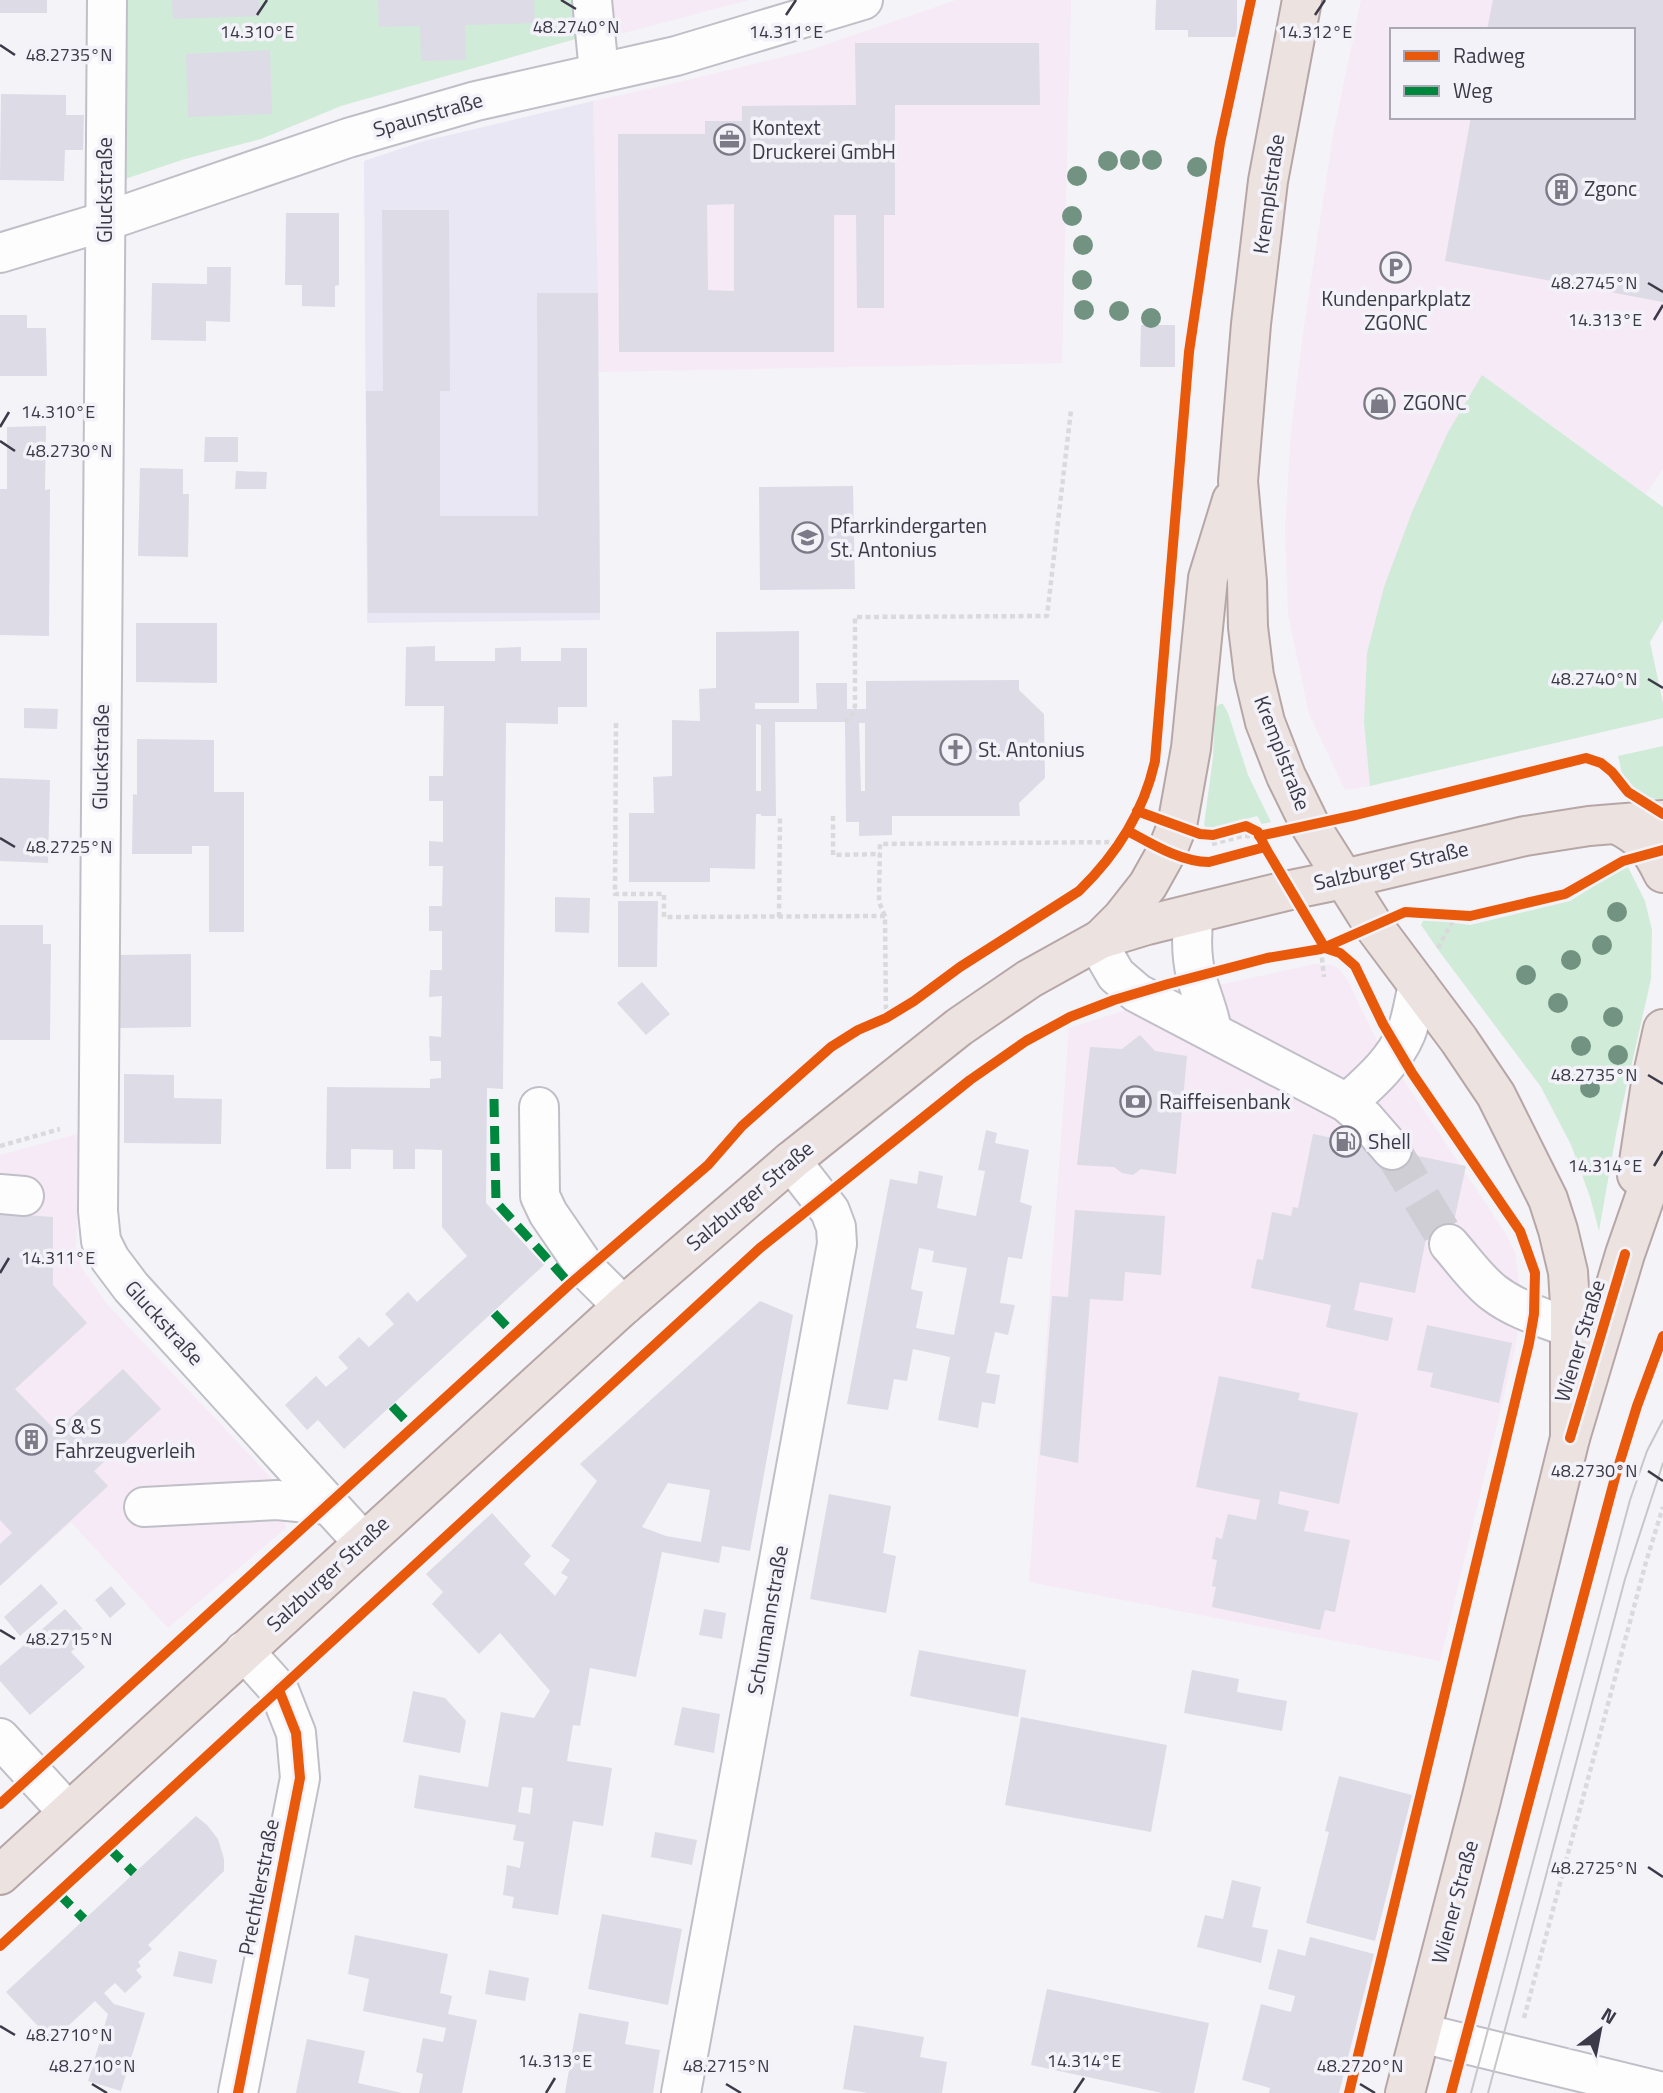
<svg xmlns="http://www.w3.org/2000/svg" width="1663" height="2093" font-family="'Titillium Web',sans-serif">
<rect width="100%" height="100%" fill="#f4f3f8"/>
<g fill="#f5eaf5" fill-rule="evenodd">
<polygon points="610,0 749,0 624,33 611,31"/>
<polygon points="956,0 1071,0 1062,363 599,372 593,101 671,84 807,51"/>
<path d="M1361 0H1663V469L1646 494 1482 375 1367 653 1364 722 1370 786 1345 790 1309 714 1288 614 1285 529 1291 433 1302 340 1333 135ZM1392 30H1633V117H1392Z"/>
<polygon points="1315,964 1332,965 1338,968 1347,979 1375,1037 1506,1234 1515,1252 1519,1281 1520,1315 1515,1349 1440,1661 1029,1582 1069,1028 1178,994"/>
<polygon points="81,1133 76,1247 81,1267 106,1303 277,1484 286,1528 168,1628 71,1522 0,1586 0,1155"/>
</g>
<polygon fill="#e9e7f3" points="593,101 598,293 600,620 367,623 364,161 424,141"/>
<g fill="#d1ebd9">
<polygon points="121,0 579,0 579,38 341,106 261,139 185,159 119,181"/>
<polygon points="1482,375 1663,507 1663,620 1650,642 1663,703 1663,718 1370,786 1364,722 1367,653 1384,587 1412,512 1448,432"/>
<polygon points="1220,704 1223,704 1228,713 1248,775 1271,822 1262,824 1257,816 1215,828 1206,827 1204,825 1213,757 1215,708"/>
<path d="M1663 746V799C1653 802 1628 788 1624 779 1621 772 1620 763 1618 756Z"/>
<polygon points="1627,865 1645,901 1652,930 1651,979 1617,1129 1599,1231 1590,1197 1571,1145 1541,1087 1439,951 1421,925 1424,919 1470,925 1570,901"/>
</g>
<g fill="#dddbe6" fill-rule="evenodd">
<rect x="0" y="0" width="47" height="13"/>
<polygon points="172,0 259,0 260,16 173,19"/>
<polygon points="378,0 534,0 535,23 465,25 466,60 421,61 420,26 379,27"/>
<polygon points="1156,0 1237,0 1237,37 1188,37 1188,30 1155,30"/>
<polygon points="1493,0 1663,0 1663,302 1445,261 1471,117 1633,117 1633,30 1487,30"/>
<path d="M855 43H1039L1040 105H895V215H884V308H857L856 215H834V352H619L618 134H705V121H742V106L856 105ZM734 204V291L708 290 707 205Z"/>
<polygon points="270,50 272,114 188,117 186,54"/>
<polygon points="1,94 66,95 66,115 84,115 83,150 65,150 64,181 0,180"/>
<polygon points="382,210 449,210 450,391 440,391 440,516 538,516 537,293 598,293 600,613 368,613 366,391 383,391"/>
<polygon points="286,213 339,213 339,285 335,286 335,307 302,306 302,285 285,285"/>
<polygon points="207,267 231,267 230,322 206,321 206,341 151,340 152,283 207,284"/>
<polygon points="0,315 27,315 27,328 46,328 47,376 0,376"/>
<polygon points="1141,325 1175,325 1175,367 1140,367"/>
<polygon points="46,426 45,490 50,489 49,636 0,635 0,489 7,489 7,427"/>
<polygon points="205,437 238,437 238,462 204,462"/>
<polygon points="140,468 183,469 183,494 189,494 188,557 138,556"/>
<polygon points="236,471 267,472 266,489 235,489"/>
<polygon points="853,486 855,589 760,590 759,487"/>
<polygon points="136,623 217,623 217,683 136,682"/>
<path d="M799 631V703H755V709H817L816 683H847V709H866V681L1019 680V690L1044 714 1045 778 1019 803 1020 816H892V835L859 836V822H846L845 722H775L776 816H761V814H756L755 869 710 868V882H629V813H654L653 777 672 776V720L700 721 699 689 716 688V632ZM859 723H865V791H861ZM756 724 761 725V791H756Z"/>
<polygon points="435,646 435,661 495,661 495,648 521,647 521,661 561,661 561,648 587,648 587,707 558,707 558,724 506,723 503,1089 487,1088 486,1203 544,1265 344,1449 318,1420 307,1430 285,1405 316,1376 326,1387 348,1368 338,1357 359,1337 369,1347 394,1324 385,1314 408,1292 417,1302 467,1256 442,1227 442,1150 415,1149 415,1169 393,1169 393,1150 351,1149 351,1169 326,1169 327,1087 430,1088 430,1079 441,1078 441,1061 430,1061 429,1036 441,1037 442,996 429,997 430,970 442,970 442,931 429,931 429,906 442,906 443,866 429,866 429,841 443,842 443,801 429,801 429,776 443,776 444,706 405,706 406,647"/>
<polygon points="24,708 58,709 57,729 24,728"/>
<polygon points="137,739 214,740 214,792 244,792 244,932 209,932 209,846 192,846 192,854 132,854 133,794 137,795"/>
<polygon points="0,778 50,780 48,863 0,861"/>
<polygon points="555,897 590,898 589,933 555,932"/>
<polygon points="618,901 658,901 657,967 618,967"/>
<polygon points="0,925 43,925 43,944 51,944 50,1040 0,1040"/>
<polygon points="191,954 191,1027 119,1028 118,955"/>
<polygon points="642,982 670,1014 646,1035 617,1003"/>
<polygon points="1140,1035 1155,1051 1187,1056 1176,1174 1141,1169 1133,1175 1122,1173 1114,1167 1077,1165 1090,1047 1122,1049"/>
<polygon points="124,1074 174,1075 174,1098 222,1099 221,1144 124,1143"/>
<path d="M986 1130 997 1133 995 1143 1029 1150 1020 1202 1032 1206 1022 1259 1008 1257 1000 1303 1015 1305 1008 1335 995 1332 986 1373 1000 1375 995 1404 982 1402 978 1428 938 1420 950 1357 913 1349 907 1381 894 1379 888 1410 847 1404 890 1179 917 1184 919 1171 943 1176 937 1208 976 1216 985 1171 978 1170ZM919 1248 934 1251 932 1262 967 1268 954 1335 916 1328 923 1292 911 1289Z"/>
<polygon points="1313,1134 1466,1166 1449,1244 1426,1239 1415,1293 1360,1282 1354,1310 1393,1318 1388,1341 1326,1327 1331,1305 1251,1288 1257,1259 1263,1260 1272,1212 1291,1216 1293,1207 1298,1208"/>
<polygon points="1075,1210 1165,1216 1161,1275 1125,1272 1123,1301 1090,1299 1078,1463 1040,1455 1052,1296 1068,1297"/>
<polygon points="0,1213 53,1217 53,1285 87,1323 15,1389 56,1431 123,1369 161,1409 94,1471 108,1486 0,1586 0,1544 12,1533 0,1520"/>
<path d="M760 1301 793 1315 750 1551 722 1546 719 1563 662 1552 636 1677 590 1668 580 1726 573 1725 567 1761 612 1768 603 1826 573 1821 558 1915 512 1908 514 1897 503 1895 507 1865 520 1868 524 1842 513 1840 516 1825 414 1808 419 1775 488 1787 501 1712 534 1718 550 1691 500 1633 479 1654 432 1604 443 1592 426 1574 492 1513 531 1556 524 1564 555 1596 568 1577 561 1573 570 1560 551 1546 597 1481 580 1464ZM668 1483 710 1490 701 1542 666 1536 642 1527ZM522 1787 533 1788 530 1814 518 1812Z"/>
<polygon points="1427,1325 1512,1343 1499,1403 1430,1387 1433,1373 1417,1370"/>
<polygon points="1219,1376 1300,1393 1298,1400 1358,1413 1339,1504 1280,1491 1278,1504 1309,1511 1304,1531 1350,1540 1335,1612 1325,1610 1320,1630 1212,1607 1216,1587 1212,1586 1217,1560 1212,1559 1216,1537 1222,1539 1228,1514 1256,1520 1260,1500 1196,1487"/>
<polygon points="829,1494 891,1506 883,1553 896,1556 886,1613 810,1599"/>
<polygon points="41,1584 58,1603 20,1636 4,1617"/>
<polygon points="111,1586 126,1604 110,1618 95,1600"/>
<polygon points="65,1609 89,1636 71,1652 85,1667 30,1715 0,1681 0,1666"/>
<polygon points="704,1609 726,1613 722,1639 699,1635"/>
<polygon points="919,1650 1026,1670 1018,1717 910,1696"/>
<polygon points="1192,1670 1239,1679 1237,1692 1287,1701 1282,1731 1184,1713"/>
<polygon points="413,1691 445,1698 466,1721 460,1753 403,1742"/>
<polygon points="682,1707 720,1714 714,1753 674,1745"/>
<polygon points="1021,1717 1167,1745 1151,1832 1005,1805"/>
<polygon points="1339,1776 1412,1795 1375,1941 1306,1923 1329,1832 1325,1831"/>
<polygon points="196,1816 207,1825 218,1839 224,1859 224,1871 148,1945 152,1949 138,1962 141,1966 136,1970 142,1977 125,1993 115,1983 104,1993 114,2004 145,2013 121,2091 88,2081 108,2014 95,2001 52,2041 6,1992"/>
<polygon points="655,1832 697,1840 692,1865 651,1857"/>
<polygon points="1232,1880 1261,1887 1252,1927 1268,1930 1261,1963 1197,1947 1205,1915 1223,1919"/>
<polygon points="602,1914 682,1929 668,2005 588,1989"/>
<polygon points="355,1935 448,1954 440,1993 452,1996 448,2014 477,2020 462,2093 419,2093 423,2074 416,2072 423,2038 443,2042 446,2028 363,2011 369,1979 348,1974"/>
<polygon points="1310,1937 1374,1954 1339,2093 1269,2093 1270,2088 1242,2080 1261,2004 1291,2012 1295,1996 1268,1989 1278,1949 1305,1956"/>
<polygon points="179,1951 217,1960 212,1984 173,1976"/>
<polygon points="489,1970 529,1978 525,2001 485,1994"/>
<polygon points="1047,1989 1209,2023 1194,2093 1162,2093 1031,2065"/>
<polygon points="579,2013 629,2022 625,2044 660,2050 653,2093 565,2093"/>
<polygon points="854,2025 924,2037 920,2057 947,2062 942,2093 868,2093 843,2089"/>
<polygon points="307,2039 365,2051 358,2083 402,2093 296,2093"/>
</g>
<g fill="none" stroke-linecap="round" stroke-linejoin="round">
<polyline stroke="#cfced5" stroke-width="38" stroke-dasharray="38 19" stroke-linecap="butt" points="1392,1150 1449,1244"/>
<defs>
<g id="minor">
<polyline points="107,0 98,1211 101,1241 110,1259 131,1287 363,1542"/>
<polyline points="592,0 599,72"/>
<polyline points="0,253 106,221 348,138 476,101 676,56 863,0"/>
<path d="M1194 914C1191 936 1191 955 1196 976 1201 995 1209 1012 1212 1031"/>
<polyline points="1097,942 1116,975 1137,993 1347,1103 1365,1119 1392,1150"/>
<path d="M1347 1103C1369 1083 1394 1062 1406 1033 1412 1018 1414 1001 1418 985"/>
<polyline points="539,1107 540,1196 548,1213 587,1270 623,1306"/>
<polyline points="0,1194 24,1196"/>
<path d="M1449 1244C1464 1261 1477 1280 1494 1293 1516 1310 1545 1318 1570 1328"/>
<polyline points="144,1507 277,1500 329,1505"/>
<polyline points="0,1738 68,1812"/>
<polyline points="1421,2033 1663,2092"/>
<polyline points="238,2093 300,1778 296,1733 279,1690 244,1651"/>
<polyline points="681,2093 837,1244 836,1227 830,1211 791,1161"/>
</g>
<g id="major">
<polyline points="1302,0 1268,181 1251,324 1238,481 1247,582 1248,627 1254,676 1265,722 1286,776 1310,825 1373,925 1459,1040 1496,1095 1548,1199 1558,1230 1568,1272 1570,1304 1570,1438"/>
<path d="M1616 824C1641 836 1651 848 1663 873"/>
<polyline points="1102,938 1122,918 1148,885 1167,851 1177,826 1191,748 1208,578 1232,500"/>
<polyline points="1637,1175 1651,1083 1663,1029"/>
<polyline points="0,1875 623,1306 791,1161 959,1027 1029,979 1101,939 1147,925 1290,890 1344,879 1525,836 1589,826 1663,820"/>
<polyline points="1405,2093 1481,1800 1570,1438 1625,1254 1663,1145"/>
</g>
</defs>
<use href="#minor" stroke="#c0bfc7" stroke-width="42"/>
<use href="#major" stroke="#b7a6a6" stroke-width="42"/>
<g stroke="#dadadd" stroke-width="4.5" stroke-dasharray="5 3.5" stroke-linecap="butt">
<polyline points="845,722 851,717 855,706 855,617 1047,616 1071,410"/>
<polyline points="616,723 615,894 664,894 664,917 885,916"/>
<polyline points="833,816 833,855 880,854"/>
<polyline points="1212,844 1243,836 1259,836"/>
<polyline points="779,917 780,816"/>
<polyline points="1438,948 1456,915"/>
<polyline points="1321,949 1324,977"/>
<polyline points="886,1018 885,916 879,902 880,844 1120,842"/>
<polyline points="0,1146 60,1129"/>
<polyline points="1524,2018 1646,1562 1663,1507"/>
</g>
<use href="#minor" stroke="#fdfdfe" stroke-width="38"/>
<use href="#major" stroke="#ece3e1" stroke-width="38"/>
<g stroke="#c7c7c9" stroke-width="2">
<polyline points="1471,2093 1630,1500 1647,1451 1663,1420"/>
<polyline points="1488,2093 1625,1579 1663,1463"/>
</g>
<g stroke="#00873e" stroke-width="9" stroke-dasharray="18 9" stroke-linecap="butt">
<polyline points="494,1099 496,1202 570,1284"/>
<polyline points="494,1313 515,1335"/>
<polyline points="392,1406 413,1428"/>
<polyline points="108,1847 134,1873"/>
<polyline points="58,1893 84,1919"/>
</g>
<defs>
<g id="cycleway">
<polyline points="1137,811 1200,834 1213,835 1246,826 1258,832 1265,847 1325,948 1340,953 1355,966 1383,1024 1412,1073 1520,1231 1535,1273 1534,1314 1529,1343 1349,2093"/>
<path d="M1128 831C1152 844 1181 862 1209 862L1265 847"/>
<polyline points="1259,836 1356,815 1586,758 1601,763 1612,772 1628,792 1663,814"/>
<polyline points="1570,1438 1625,1254"/>
<path d="M0 1804 570 1284 708 1165 742 1126 831 1047 858 1030 886 1018 914 1001 960 967 1079 891C1116 855 1144 811 1155 761L1189 352 1220 143 1251 0"/>
<polyline points="0,1946 760,1248 970,1080 1026,1041 1070,1017 1114,1000 1168,984 1267,958 1321,949 1405,912 1470,916 1565,894 1623,861 1663,850"/>
<polyline points="238,2093 300,1778 296,1733 279,1690"/>
<polyline points="1451,2093 1616,1474 1637,1406 1663,1336"/>
</g>
</defs>
<use href="#cycleway" stroke="#f3f2f9" stroke-width="15"/>
<use href="#cycleway" stroke="#e8590c" stroke-width="10"/>
</g>
<g fill="#729381">
<circle cx="1130" cy="160" r="10"/>
<circle cx="1152" cy="160" r="10"/>
<circle cx="1108" cy="161" r="10"/>
<circle cx="1197" cy="167" r="10"/>
<circle cx="1077" cy="176" r="10"/>
<circle cx="1072" cy="216" r="10"/>
<circle cx="1083" cy="245" r="10"/>
<circle cx="1082" cy="280" r="10"/>
<circle cx="1084" cy="310" r="10"/>
<circle cx="1119" cy="311" r="10"/>
<circle cx="1151" cy="318" r="10"/>
<circle cx="1617" cy="912" r="10"/>
<circle cx="1602" cy="945" r="10"/>
<circle cx="1571" cy="960" r="10"/>
<circle cx="1526" cy="975" r="10"/>
<circle cx="1558" cy="1003" r="10"/>
<circle cx="1613" cy="1017" r="10"/>
<circle cx="1581" cy="1046" r="10"/>
<circle cx="1618" cy="1055" r="10"/>
<circle cx="1590" cy="1088" r="10"/>
</g>
<path fill="none" stroke="#3c3948" stroke-width="2.5" d="M561 0 576 9M257 15 267 0M786 15 796 0M1315 15 1325 0M0 45 15 55M1648 283 1663 292M1654 320 1663 305M0 427 9 412M0 441 15 451M1648 679 1663 688M0 838 15 847M1648 1075 1663 1084M1654 1166 1663 1151M0 1273 9 1258M1648 1471 1663 1481M0 1630 15 1639M1648 1867 1663 1877M0 2026 15 2035M92 2084 107 2093M726 2084 741 2093M1360 2084 1375 2093M546 2093 555 2078M1074 2093 1084 2078"/>
<defs>
<symbol id="office-ring" viewBox="-11 -11 22 22"><circle r="9.5" fill="#f3f2f9" stroke="#7c7a86" stroke-width="1.5"/><path d="M-6-3h4V-5.5h4V-3h4V5H-6ZM-1-4.5V-3h2v-1.5ZM-6 0V1H6V0Z" fill="#7c7a86"/></symbol>
<symbol id="building-ring" viewBox="-11 -11 22 22"><circle r="9.5" fill="#f3f2f9" stroke="#7c7a86" stroke-width="1.5"/><path d="M-4-6H4V6H1V3H-1V6H-4ZM-2.5-4.3h1.7v1.8h-1.7ZM.8-4.3h1.7v1.8H.8ZM-2.5-1h1.7V.8h-1.7ZM.8-1h1.7V.8H.8Z" fill="#7c7a86"/></symbol>
<symbol id="parking-ring" viewBox="-11 -11 22 22"><circle r="9.5" fill="#f3f2f9" stroke="#7c7a86" stroke-width="1.5"/><path d="M-3.5-5.5H1a3.5 3.5 0 0 1 0 7H-1V5.5H-3.5ZM-1-3.4V-.6H.8a1.4 1.4 0 0 0 0-2.8Z" fill="#7c7a86"/></symbol>
<symbol id="shop-ring" viewBox="-11 -11 22 22"><circle r="9.5" fill="#f3f2f9" stroke="#7c7a86" stroke-width="1.5"/><path d="M-5-2.5h2.3a2.7 3.5 0 0 1 5.4 0H5L5.5 6h-11ZM-1.5-2.5h3a1.5 2.3 0 0 0-3 0Z" fill="#7c7a86"/></symbol>
<symbol id="school-ring" viewBox="-11 -11 22 22"><circle r="9.5" fill="#f3f2f9" stroke="#7c7a86" stroke-width="1.5"/><path d="M0-5L7-2L0 1L-7-2ZM-4 1L0 2.5L4 1V4Q0 6-4 4Z" fill="#7c7a86"/></symbol>
<symbol id="church-ring" viewBox="-11 -11 22 22"><circle r="9.5" fill="#f3f2f9" stroke="#7c7a86" stroke-width="1.5"/><path d="M-1.2-6h2.4v3.5h3.3v2.4h-3.3V6h-2.4V-.1h-3.3v-2.4h3.3Z" fill="#7c7a86"/></symbol>
<symbol id="bank-ring" viewBox="-11 -11 22 22"><circle r="9.5" fill="#f3f2f9" stroke="#7c7a86" stroke-width="1.5"/><path d="M-6-4H6V4H-6ZM0-2.3a2.3 2.3 0 1 0 0 4.6a2.3 2.3 0 1 0 0-4.6Z" fill="#7c7a86"/></symbol>
<symbol id="fuel-ring" viewBox="-11 -11 22 22"><circle r="9.5" fill="#f3f2f9" stroke="#7c7a86" stroke-width="1.5"/><path d="M-5.5-6h7V0h2V4h1.3V-2.5L3-4.5l.8-.8L6-3V5H2.5V1h-1V6h-7ZM-4.2-4.7v3.2H.2V-4.7Z" fill="#7c7a86"/></symbol>
</defs>
<g fill-rule="evenodd">
<use href="#office-ring" x="712" y="122" width="35" height="35"/>
<use href="#building-ring" x="1544" y="172" width="35" height="35"/>
<use href="#parking-ring" x="1378" y="250" width="35" height="35"/>
<use href="#shop-ring" x="1362" y="386" width="35" height="35"/>
<use href="#school-ring" x="790" y="520" width="35" height="35"/>
<use href="#church-ring" x="938" y="732" width="35" height="35"/>
<use href="#bank-ring" x="1118" y="1084" width="35" height="35"/>
<use href="#fuel-ring" x="1328" y="1124" width="35" height="35"/>
<use href="#building-ring" x="14" y="1422" width="35" height="35"/>
</g>
<g text-anchor="middle" stroke-width="7" stroke-linejoin="round" paint-order="stroke">
<g font-size="21" fill="#3c3948" stroke="#f3f2f9">
<text transform="translate(428 115) rotate(-16)" y="7">Spaunstraße</text>
<text transform="translate(105 190) rotate(-90)" y="7">Gluckstraße</text>
<text transform="translate(1269 194) rotate(-82)" y="7">Kremplstraße</text>
<text transform="translate(1282 753) rotate(69)" y="7">Kremplstraße</text>
<text transform="translate(101 757) rotate(-89)" y="7">Gluckstraße</text>
<text transform="translate(1391 866) rotate(-13)" y="7">Salzburger Straße</text>
<text transform="translate(750 1196) rotate(-40)" y="7">Salzburger Straße</text>
<text transform="translate(164 1323) rotate(48)" y="7">Gluckstraße</text>
<text transform="translate(1580 1341) rotate(-73)" y="7">Wiener Straße</text>
<text transform="translate(328 1574) rotate(-43)" y="7">Salzburger Straße</text>
<text transform="translate(768 1620) rotate(-80)" y="7">Schumannstraße</text>
<text transform="translate(259 1887) rotate(-79)" y="7">Prechtlerstraße</text>
<text transform="translate(1455 1902) rotate(-75)" y="7">Wiener Straße</text>
</g>
<g font-size="21" fill="#3c3948" stroke="#f3f2f9" text-anchor="start">
<text x="752" y="135">Kontext<tspan x="752" dy="24">Druckerei GmbH</tspan></text>
<text x="1584" y="196">Zgonc</text>
<text x="1396" y="306" text-anchor="middle">Kundenparkplatz<tspan x="1396" dy="24">ZGONC</tspan></text>
<text x="1403" y="410">ZGONC</text>
<text x="830" y="533">Pfarrkindergarten<tspan x="830" dy="24">St. Antonius</tspan></text>
<text x="978" y="757">St. Antonius</text>
<text x="1159" y="1109">Raiffeisenbank</text>
<text x="1368" y="1149">Shell</text>
<text x="55" y="1434">S &amp; S<tspan x="55" dy="24">Fahrzeugverleih</tspan></text>
</g>
</g>
<g font-size="18" text-anchor="middle" fill="#3c3948" stroke="#f3f2f9" stroke-width="7" stroke-linejoin="round" paint-order="stroke">
<text x="576" y="33">48.2740°N</text>
<text x="257" y="38">14.310°E</text>
<text x="786" y="38">14.311°E</text>
<text x="1315" y="38">14.312°E</text>
<text x="69" y="61">48.2735°N</text>
<text x="1594" y="289">48.2745°N</text>
<text x="1605" y="326">14.313°E</text>
<text x="58" y="418">14.310°E</text>
<text x="69" y="457">48.2730°N</text>
<text x="1594" y="685">48.2740°N</text>
<text x="69" y="853">48.2725°N</text>
<text x="1594" y="1081">48.2735°N</text>
<text x="1605" y="1172">14.314°E</text>
<text x="58" y="1264">14.311°E</text>
<text x="1594" y="1477">48.2730°N</text>
<text x="69" y="1645">48.2715°N</text>
<text x="1594" y="1874">48.2725°N</text>
<text x="69" y="2041">48.2710°N</text>
<text x="555" y="2067">14.313°E</text>
<text x="1084" y="2067">14.314°E</text>
<text x="92" y="2072">48.2710°N</text>
<text x="726" y="2072">48.2715°N</text>
<text x="1360" y="2072">48.2720°N</text>
</g>
<rect x="1390" y="28" width="245" height="91" fill="#f3f2f9" stroke="#aaa8b2" stroke-width="2"/>
<rect x="1404" y="51" width="35" height="10" fill="#e8590c" stroke="#aaa8b2" stroke-width="2"/>
<text x="1453" y="63" font-size="21" fill="#3c3948">Radweg</text>
<rect x="1404" y="86" width="35" height="10" fill="#00873e" stroke="#aaa8b2" stroke-width="2"/>
<text x="1453" y="98" font-size="21" fill="#3c3948">Weg</text>
<g transform="translate(1600 2030) rotate(32)" stroke="#f3f2f9" stroke-width="5" paint-order="stroke">
<path d="M0-5L12 26L0 18L-12 26Z" fill="#3c3948"/>
<text y="-10" font-size="19" font-weight="bold" text-anchor="middle" fill="#3c3948">N</text>
</g>
</svg>
